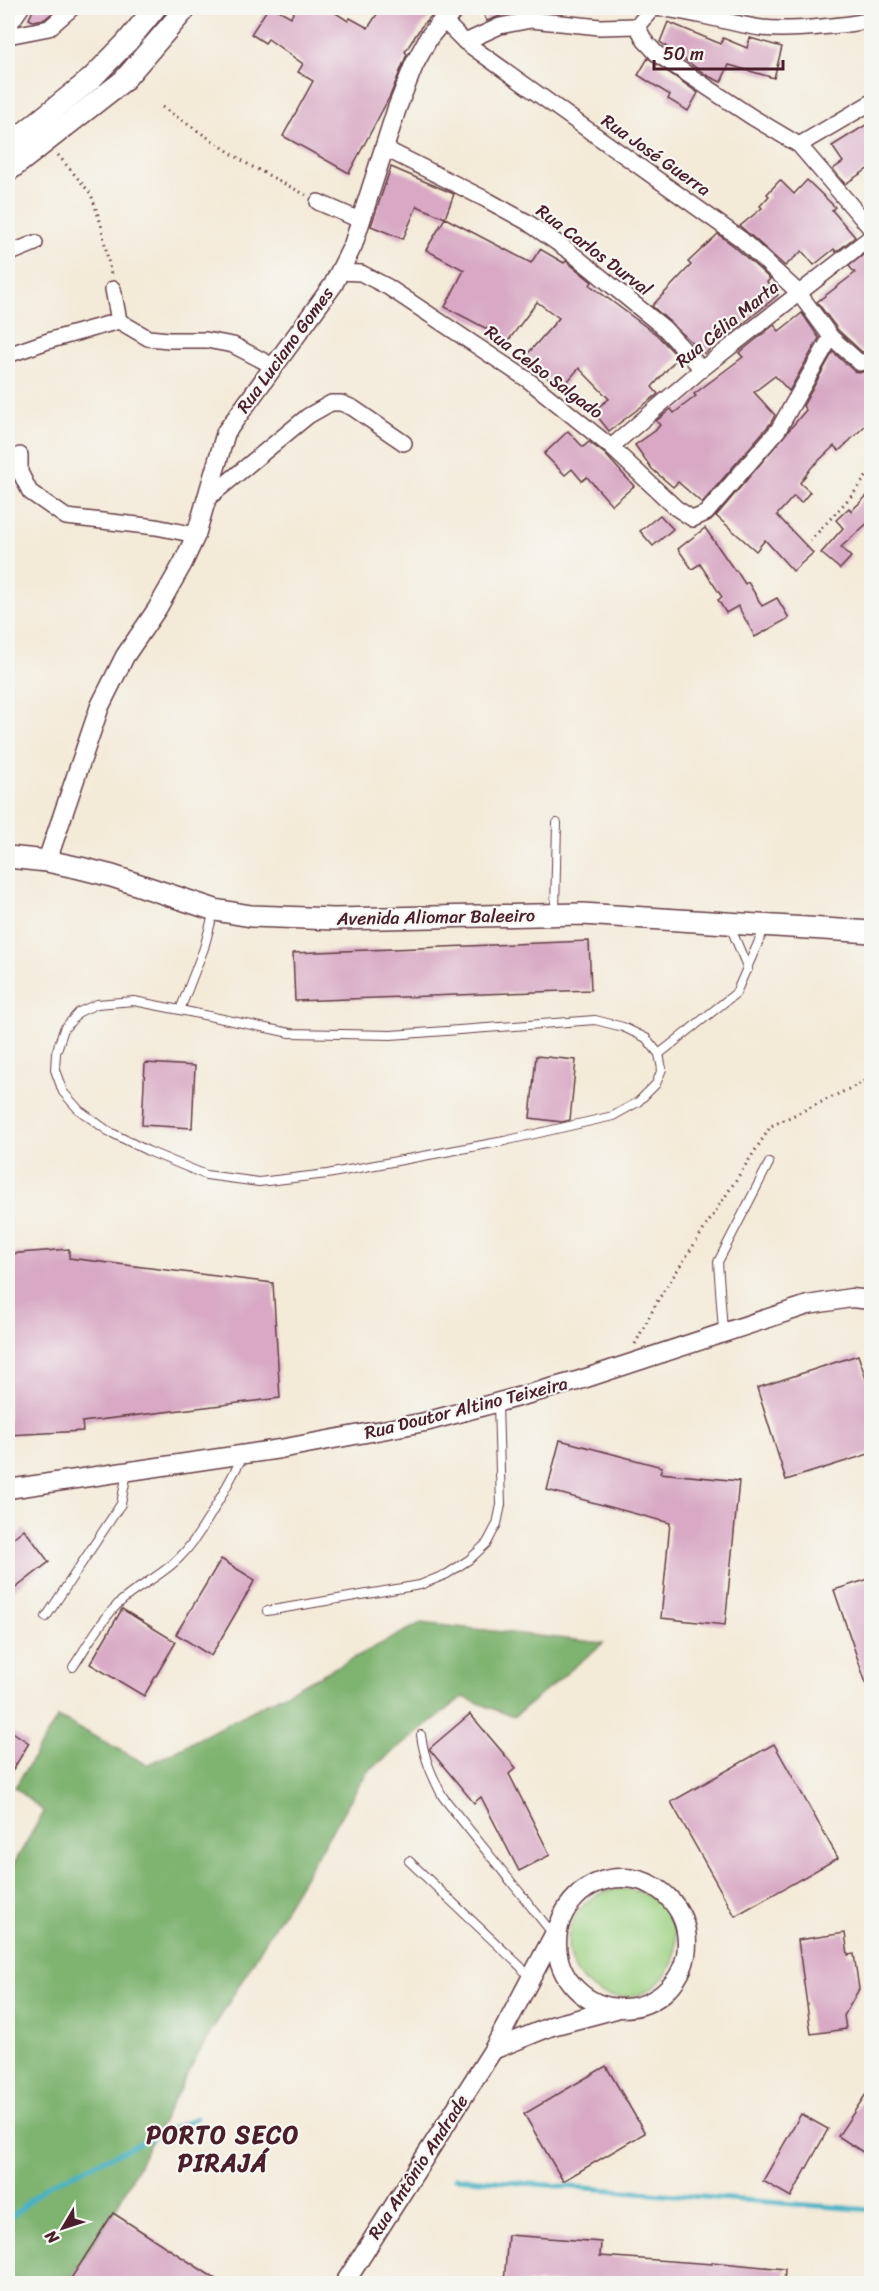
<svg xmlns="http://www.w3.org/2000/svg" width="879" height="2291" font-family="Sriracha,sans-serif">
<rect width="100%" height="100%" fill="#f6f6f2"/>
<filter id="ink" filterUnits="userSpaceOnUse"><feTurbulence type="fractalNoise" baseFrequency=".0167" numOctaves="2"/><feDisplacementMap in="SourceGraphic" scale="12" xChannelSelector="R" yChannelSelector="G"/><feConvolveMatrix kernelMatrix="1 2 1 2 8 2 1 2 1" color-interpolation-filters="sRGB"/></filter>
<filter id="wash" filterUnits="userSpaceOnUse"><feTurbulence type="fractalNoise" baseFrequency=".008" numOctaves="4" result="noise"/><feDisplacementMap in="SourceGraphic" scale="24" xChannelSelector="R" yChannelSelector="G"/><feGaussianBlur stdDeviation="1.35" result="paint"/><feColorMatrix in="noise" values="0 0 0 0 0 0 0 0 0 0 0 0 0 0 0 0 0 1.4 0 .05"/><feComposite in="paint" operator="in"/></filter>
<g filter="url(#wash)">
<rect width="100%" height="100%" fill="#f4ead8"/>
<circle fill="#9dd182" stroke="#747856" stroke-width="1.5" cx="622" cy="1943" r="54"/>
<polygon fill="#7eb370" stroke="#64694e" stroke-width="1.5" points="421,1623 603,1643 514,1717 463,1697 367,1772 202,2047 113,2213 68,2283 8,2283 8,1874 44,1812 15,1787 58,1717 148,1765"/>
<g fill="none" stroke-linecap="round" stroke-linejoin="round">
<g stroke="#47b2c5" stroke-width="5">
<polyline points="455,2178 872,2210"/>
<polyline points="8,2220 46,2186 196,2118"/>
</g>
</g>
<g id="blocks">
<g fill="#d8a8c4">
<polygon points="34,8 58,8 45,19 33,21 29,19"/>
<polygon points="268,8 275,8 291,17 296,8 328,8 348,21 350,18 368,28 381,8 425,8 434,13 421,27 405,52 407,54 390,96 349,173 283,136 313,81 298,72 303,64 268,39 265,43 251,34"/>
<polygon points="480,8 520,8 487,21"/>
<polygon points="668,22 721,44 723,38 747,48 750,38 782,47 774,78 729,65 721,82 708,76 660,42"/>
<polygon points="648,58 698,93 688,111 668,99 670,95 638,75"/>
<polygon points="872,121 872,166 845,184 833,169 843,162 832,146"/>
<polygon points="391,167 454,194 445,218 417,206 403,239 371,226"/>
<polygon points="780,180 794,194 807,180 835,207 832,210 855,237 836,252 834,249 814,265 802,251 785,266 740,226 762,208 760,206 769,196 767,194"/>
<polygon points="445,218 531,263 540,249 564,263 566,261 592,282 590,285 657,335 678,357 652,387 658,394 609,431 593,411 609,399 579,368 561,389 524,358 559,318 537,302 503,348 489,337 493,332 445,307 464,270 426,250"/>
<polygon points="718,234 735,247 770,279 767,282 778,295 727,337 725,334 705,354 652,306 691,265 688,262"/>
<polygon points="868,251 872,255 872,329 865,334 872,343 872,350 862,352 838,330 817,302 855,273 849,266"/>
<polygon points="802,313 819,338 789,391 775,376 754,392 775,415 770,424 702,503 678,482 673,487 652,469 635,445 655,431 660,425 656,421 671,409 674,413 696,396 694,394 743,357 739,353 774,325 779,331"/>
<polygon points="833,352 854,371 859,373 865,371 872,376 872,419 839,451 834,446 811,468 800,483 810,492 801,503 794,496 777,515 813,553 793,571 765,540 756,551 716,516 806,410 803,406"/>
<polygon points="568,431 583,447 589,442 605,454 634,486 612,505 587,477 582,481 572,469 565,475 544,454"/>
<polygon points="872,491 872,519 841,547 851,557 840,569 821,553 843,528 836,520 849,508 851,511"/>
<polygon points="660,515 673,529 653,546 640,531"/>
<polygon points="705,528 735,571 736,570 745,584 748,582 762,606 777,598 789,618 755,637 738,606 726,613 718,600 722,597 700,564 692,569 678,549"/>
<polygon points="589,941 591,990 295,1001 293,953"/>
<polygon points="536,1056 576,1060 570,1120 562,1122 530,1118"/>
<polygon points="145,1063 195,1066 192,1128 142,1125"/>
<polygon points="69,1249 69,1258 273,1283 280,1398 82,1422 83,1431 8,1435 8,1254"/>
<polygon points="858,1355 872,1396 872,1453 786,1480 757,1388"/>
<polygon points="560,1440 662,1467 660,1473 739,1481 725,1625 661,1618 670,1523 547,1490"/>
<polygon points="24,1529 49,1562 8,1594 8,1542"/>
<polygon points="221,1559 255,1580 211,1656 176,1634"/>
<polygon points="872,1578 872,1691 869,1692 834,1590"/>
<polygon points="122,1609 176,1642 144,1696 90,1664"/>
<polygon points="470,1714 516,1768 509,1774 550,1855 519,1871 481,1797 474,1803 430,1750 430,1748"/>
<polygon points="8,1729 29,1743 8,1778"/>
<polygon points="774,1744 838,1858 735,1916 671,1802"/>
<polygon points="845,1933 848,1955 854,1954 859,1989 844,2016 846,2029 811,2034 798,1940"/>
<polygon points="606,2066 645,2133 563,2181 524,2114"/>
<polygon points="872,2085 872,2158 838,2136"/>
<polygon points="801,2114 828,2129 791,2197 763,2181"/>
<polygon points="113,2213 222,2283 68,2283"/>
<polygon points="508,2235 601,2242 600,2256 712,2264 712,2262 785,2269 784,2283 504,2283"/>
</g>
</g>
</g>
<g filter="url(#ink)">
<use href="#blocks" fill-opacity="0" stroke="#643d45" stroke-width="1.5"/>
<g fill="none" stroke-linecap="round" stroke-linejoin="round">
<defs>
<g id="service">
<polyline points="555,912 557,823"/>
<polyline points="730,926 748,969"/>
<polyline points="180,1010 290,1033 391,1035 595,1020 623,1027 646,1038 659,1054 662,1069 656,1084 638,1102 613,1116 504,1141 327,1174 259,1182 206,1175 148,1151 108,1131 79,1110 63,1092 55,1070 56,1053 64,1029 79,1012 97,1004 134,1001 180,1010 204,948 214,911"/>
<polyline points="659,1054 736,993 765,927"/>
<polyline points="723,1331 718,1262 769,1163"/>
<polyline points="267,1611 420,1585 447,1574 470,1559 487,1543 497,1524 501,1505 498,1404"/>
<polyline points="46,1617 121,1504 127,1472"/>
<path d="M73 1667C87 1646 100 1622 118 1604 137 1586 162 1576 180 1557 203 1534 227 1485 243 1456"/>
<path d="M421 1735C424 1758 432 1776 443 1797L553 1934"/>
<polyline points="409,1861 521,1967 530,1979"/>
</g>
<g id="minor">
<polyline points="443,20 465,42 741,239 798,292 831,337 860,363 872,359"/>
<polyline points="637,26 645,41 657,54 752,117 799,145 872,230"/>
<path d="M637 26 653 8C691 10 725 23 762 28 791 31 843 26 872 20"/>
<polyline points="8,27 21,8"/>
<polyline points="8,36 49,28 72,8"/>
<polyline points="465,42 500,26 531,20 600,27 637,26"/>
<polyline points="799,145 872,102"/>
<polyline points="384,148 487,200 527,222 569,251 664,328 702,369"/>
<polyline points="318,202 362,221"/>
<polyline points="8,254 35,243"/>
<polyline points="338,272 361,273 388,287 528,380 611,447 676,508 693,519 706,513 778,430 831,337"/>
<polyline points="113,289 119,321 148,338 169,340 206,340 233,345 275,367"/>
<polyline points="8,355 51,340 119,321"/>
<polyline points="611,447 702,369 872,236"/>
<polyline points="20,455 20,472 30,492 66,517 156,527 196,535"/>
<polyline points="207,499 308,416 331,403 341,403 353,408 404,443"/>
</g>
<g id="tertiary">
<polyline points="47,861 100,706 125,656 157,609 183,563 196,535 226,432 333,285 353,245 397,108 414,65 429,37 443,20 458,8"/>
<polyline points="8,1489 280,1449 425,1422 577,1381 808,1305 851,1298 872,1300"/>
<circle cx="622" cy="1943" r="65"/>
<polyline points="493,2050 552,2026 616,2009"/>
<polyline points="344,2284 493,2050 559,1925"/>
</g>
<g id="secondary">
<polyline points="8,146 91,79 127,42 155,8"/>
<polyline points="8,171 123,81 186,8"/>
<polyline points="8,857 47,861 80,868 112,876 215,910 251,916 334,919 582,914 872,932"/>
</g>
</defs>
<use href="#service" stroke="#643d45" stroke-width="10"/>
<use href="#minor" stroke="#643d45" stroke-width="18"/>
<use href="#tertiary" stroke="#643d45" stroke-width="21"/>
<use href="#secondary" stroke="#643d45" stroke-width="24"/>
<g stroke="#643d45" stroke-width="3" stroke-dasharray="1.5 4.5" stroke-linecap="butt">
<polyline points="162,107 249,165 306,195"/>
<polyline points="58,155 91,194 101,224 111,275"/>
<polyline points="810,541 854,493 872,469"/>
<polyline points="635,1344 658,1300 771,1126 872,1078"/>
</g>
<use href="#service" stroke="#fff" stroke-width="8"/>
<use href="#minor" stroke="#fff" stroke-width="15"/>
<use href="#tertiary" stroke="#fff" stroke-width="18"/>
<use href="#secondary" stroke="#fff" stroke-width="21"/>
</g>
</g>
<g text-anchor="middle" stroke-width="4.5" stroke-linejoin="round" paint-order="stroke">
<g font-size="18" fill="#4a1f2b" stroke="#f6f6f2">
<text transform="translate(656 155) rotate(35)" y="6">Rua José Guerra</text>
<text transform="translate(594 250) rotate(37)" y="6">Rua Carlos Durval</text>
<text transform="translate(727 324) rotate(-39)" y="6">Rua Célia Marta</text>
<text transform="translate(285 350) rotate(-54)" y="6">Rua Luciano Gomes</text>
<text transform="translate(544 372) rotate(37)" y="6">Rua Celso Salgado</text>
<text transform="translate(436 917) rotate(-1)" y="6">Avenida Aliomar Baleeiro</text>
<text transform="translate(466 1408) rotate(-14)" y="6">Rua Doutor Altino Teixeira</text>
<text transform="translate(418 2167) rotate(-57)" y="6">Rua Antônio Andrade</text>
</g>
<g font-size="24" font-weight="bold" letter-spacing="1.5" fill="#4a1f2b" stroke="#f6f6f2">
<text x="223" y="2143">PORTO SECO<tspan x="223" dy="28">PIRAJÁ</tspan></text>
</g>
</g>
<rect width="879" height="2291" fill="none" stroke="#f6f6f2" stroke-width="30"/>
<g transform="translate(63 2228) rotate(231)" stroke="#f6f6f2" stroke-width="4.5" paint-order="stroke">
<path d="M0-4.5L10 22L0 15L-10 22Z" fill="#4a1f2b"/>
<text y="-9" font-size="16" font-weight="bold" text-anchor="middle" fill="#4a1f2b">N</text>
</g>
<path d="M654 60v9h129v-9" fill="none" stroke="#4a1f2b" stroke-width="3"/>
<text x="663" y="60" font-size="18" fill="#4a1f2b" stroke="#f6f6f2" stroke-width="4.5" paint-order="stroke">50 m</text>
</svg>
